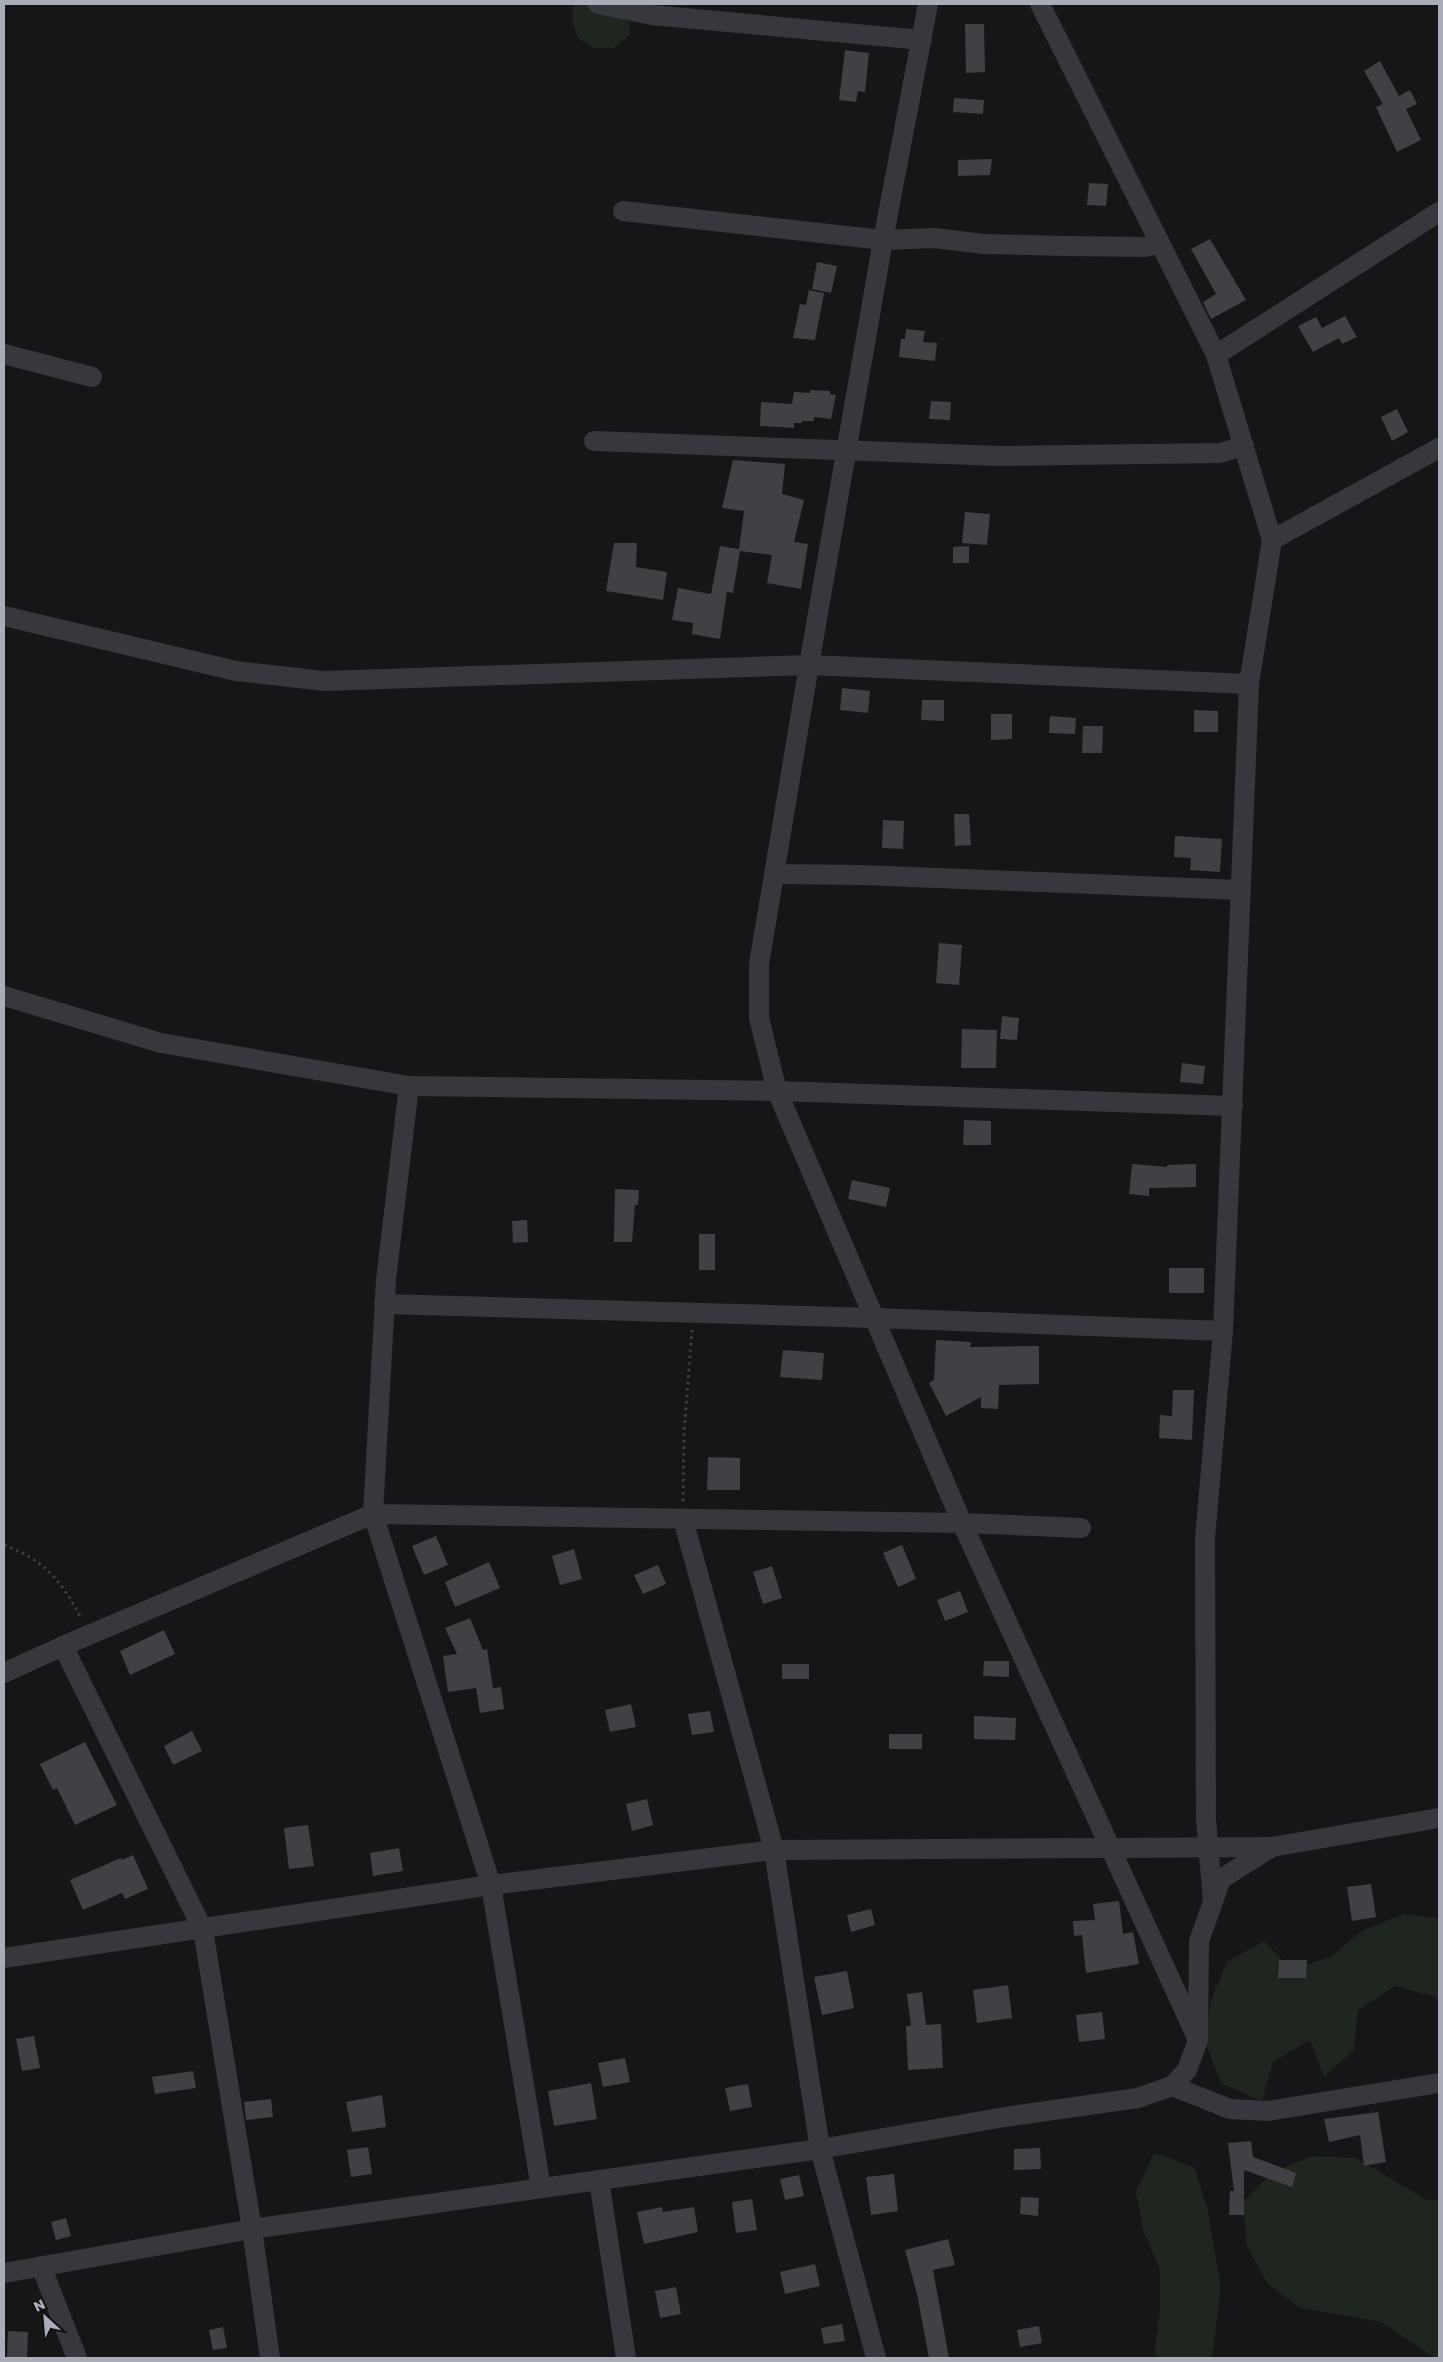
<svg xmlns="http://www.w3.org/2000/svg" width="1443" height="2362" font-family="'Golos Text',sans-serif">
<rect width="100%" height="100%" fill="#161618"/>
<g fill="#1e261f">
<polygon points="573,4 632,4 629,16 630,35 614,48 594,48 578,38 572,19"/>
<polygon points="1403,1914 1439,1918 1439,2001 1435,1997 1395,1986 1358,2010 1354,2050 1324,2077 1310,2040 1273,2062 1262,2101 1221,2083 1205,2042 1211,2000 1227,1962 1264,1941 1292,1970 1330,1957 1364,1930"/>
<polygon points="1154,2153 1194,2167 1207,2207 1221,2287 1212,2358 1156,2358 1155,2349 1160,2309 1160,2269 1143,2230 1136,2192"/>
<polygon points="1312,2156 1356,2158 1427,2200 1439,2199 1439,2358 1435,2358 1381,2322 1300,2308 1267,2283 1247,2246 1243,2202 1273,2172"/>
</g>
<g fill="#404145">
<polygon points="965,24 984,24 985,72 966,73"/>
<polygon points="845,50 869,53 865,92 858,91 856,102 839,100"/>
<polygon points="1380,61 1399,96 1410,90 1417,104 1406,109 1421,140 1397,152 1376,107 1383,104 1364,71"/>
<polygon points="954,98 984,100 983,114 953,112"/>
<polygon points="992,159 990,175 958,176 958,160"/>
<polygon points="1089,183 1108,184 1106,206 1087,205"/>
<polygon points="1210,239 1246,300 1211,319 1203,302 1216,294 1191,249"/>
<polygon points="817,262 837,266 831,293 812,289"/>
<polygon points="809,290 824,293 815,340 793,338 800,304 806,305"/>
<polygon points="1345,316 1357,337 1342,344 1339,338 1313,352 1298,326 1316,317 1322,328"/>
<polygon points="906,329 925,331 923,342 937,343 935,361 899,357 901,339 905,339"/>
<polygon points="810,390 830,391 830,394 836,395 831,419 814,417 814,421 802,421 802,423 794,423 794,428 760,426 761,402 792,404 794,392 810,393"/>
<polygon points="931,401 951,402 950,420 929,419"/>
<polygon points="1397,409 1408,432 1392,441 1381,417"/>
<polygon points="733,460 785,464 782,494 804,500 794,542 808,544 801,589 767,583 772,555 740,551 733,593 727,592 720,639 692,634 693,623 672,620 678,588 711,594 720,546 739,549 744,511 722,508"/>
<polygon points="965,512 990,514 987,545 962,543"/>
<polygon points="614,543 637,543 636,567 667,572 663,600 606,591"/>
<polygon points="969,546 969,563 953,563 953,547"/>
<polygon points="842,688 870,691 868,713 840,710"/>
<polygon points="922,700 944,700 944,721 921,720"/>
<polygon points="1194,710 1218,711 1218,732 1194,732"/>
<polygon points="991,714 1012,714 1012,739 991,740"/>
<polygon points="1050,716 1076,718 1075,734 1049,733"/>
<polygon points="1083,726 1103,726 1102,753 1082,753"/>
<polygon points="954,814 969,814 971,845 955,846"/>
<polygon points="883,820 904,821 903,849 882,848"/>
<polygon points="1175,836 1222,839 1220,872 1190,870 1191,858 1174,857"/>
<polygon points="939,943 962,945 959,985 936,983"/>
<polygon points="1002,1016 1019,1018 1017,1040 1000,1039"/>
<polygon points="962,1029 997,1030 996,1068 961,1068"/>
<polygon points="1182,1063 1205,1066 1203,1084 1180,1082"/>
<polygon points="964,1120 991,1121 991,1145 963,1145"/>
<polygon points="1132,1164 1167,1167 1167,1165 1196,1164 1196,1187 1149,1188 1149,1196 1129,1194"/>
<polygon points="852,1180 890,1188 886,1207 848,1199"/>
<polygon points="615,1189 639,1190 638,1205 635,1205 632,1242 614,1242"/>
<polygon points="527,1220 528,1242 513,1243 512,1221"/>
<rect x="699" y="1234" width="16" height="36"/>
<rect x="1169" y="1268" width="35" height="25"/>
<polygon points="936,1340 971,1342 970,1347 1039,1346 1039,1384 999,1385 998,1409 981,1408 981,1397 946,1416 929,1383 934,1380"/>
<polygon points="783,1350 824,1353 822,1380 780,1377"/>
<polygon points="1173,1390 1194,1390 1192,1440 1159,1438 1160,1415 1172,1416"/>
<polygon points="708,1457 740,1458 740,1490 707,1490"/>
<polygon points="436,1536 448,1565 424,1575 412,1546"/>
<polygon points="902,1545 916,1579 898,1587 883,1553"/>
<polygon points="574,1549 582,1579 560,1585 552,1556"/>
<polygon points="489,1562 500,1588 455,1607 445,1582"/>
<polygon points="658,1565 666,1584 643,1594 634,1575"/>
<polygon points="772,1566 782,1598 763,1604 753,1572"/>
<polygon points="960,1591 968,1612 945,1621 937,1600"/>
<polygon points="470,1618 483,1650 487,1649 493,1688 501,1687 504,1709 480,1713 476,1688 448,1692 443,1656 457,1654 445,1628"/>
<polygon points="164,1630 175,1654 130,1675 120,1651"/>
<polygon points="984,1661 1009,1661 1009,1677 983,1676"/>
<rect x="782" y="1664" width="27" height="15"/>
<polygon points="631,1704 636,1727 610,1732 605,1710"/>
<polygon points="710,1711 714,1732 692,1735 688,1714"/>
<polygon points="974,1716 1016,1718 1015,1740 974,1739"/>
<polygon points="192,1731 202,1751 173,1765 164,1746"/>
<rect x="889" y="1734" width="33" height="15"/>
<polygon points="85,1742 117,1805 75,1825 57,1788 53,1790 40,1764"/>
<polygon points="647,1799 653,1825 632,1831 626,1804"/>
<polygon points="308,1825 314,1866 289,1869 284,1828"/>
<polygon points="399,1848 403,1871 373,1876 370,1853"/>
<polygon points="133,1855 148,1889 125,1899 122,1893 83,1910 70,1880 121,1858 122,1860"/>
<polygon points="1371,1884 1376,1917 1352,1921 1347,1887"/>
<polygon points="1119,1901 1123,1934 1133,1932 1139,1964 1086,1973 1082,1935 1074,1936 1073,1921 1095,1920 1093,1904"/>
<polygon points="871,1909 875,1925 851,1932 847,1915"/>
<polygon points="1279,1960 1307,1960 1306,1978 1278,1978"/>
<polygon points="847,1971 854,2008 822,2015 814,1977"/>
<polygon points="1008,1985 1012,2018 977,2023 973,1990"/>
<polygon points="922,1992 926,2025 941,2024 943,2068 908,2070 906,2026 911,2026 907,1994"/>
<polygon points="1102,2012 1105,2039 1079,2042 1076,2015"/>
<polygon points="34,2036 40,2068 22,2071 16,2039"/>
<polygon points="625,2058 630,2082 603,2087 598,2063"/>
<polygon points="193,2071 196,2088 155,2094 152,2077"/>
<polygon points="591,2083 597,2119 554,2126 548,2091"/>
<polygon points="748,2084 752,2107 730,2111 725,2088"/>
<polygon points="382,2095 386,2127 352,2132 346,2102"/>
<polygon points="271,2099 273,2117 246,2120 244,2102"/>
<polygon points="1378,2112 1386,2162 1364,2166 1360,2135 1329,2142 1324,2119"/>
<polygon points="1251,2141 1253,2157 1296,2173 1292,2187 1244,2170 1244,2215 1229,2215 1230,2191 1234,2191 1228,2143"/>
<polygon points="368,2147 372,2174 351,2177 347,2150"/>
<polygon points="1040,2148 1041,2169 1014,2170 1014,2149"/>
<polygon points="894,2174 898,2211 871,2215 866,2177"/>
<polygon points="799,2175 804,2196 785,2200 780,2179"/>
<polygon points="1021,2197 1039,2198 1038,2216 1020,2214"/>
<polygon points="752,2199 757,2230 736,2233 732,2202"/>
<polygon points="662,2207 663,2212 694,2207 698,2232 644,2244 637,2212"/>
<polygon points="66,2218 71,2236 56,2240 51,2222"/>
<polygon points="948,2239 955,2265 933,2270 949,2358 929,2358 917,2294 905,2250"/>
<polygon points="815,2264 820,2286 785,2294 780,2272"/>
<polygon points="676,2287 681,2314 660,2318 655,2291"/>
<polygon points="842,2324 845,2341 824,2344 821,2328"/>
<polygon points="1039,2326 1042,2343 1020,2347 1017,2330"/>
<polygon points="223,2327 227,2348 213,2350 209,2330"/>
<polygon points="8,2331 28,2332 27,2358 7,2358"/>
</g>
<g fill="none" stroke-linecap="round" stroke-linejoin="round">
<g stroke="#3d3f44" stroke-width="3" stroke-dasharray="2.5 4" stroke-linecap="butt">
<polyline points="683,1501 684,1433 692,1330"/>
<path d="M4 1545C44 1560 61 1580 81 1618"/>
</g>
<g stroke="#37383d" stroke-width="20">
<polyline points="598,4 652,15 922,40"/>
<polyline points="928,4 883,240 809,665 759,964 759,1018 777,1091 962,1523 1198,2040"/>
<polyline points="1040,4 1216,355 1272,540 1249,684 1223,1331 1205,1538 1206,1820 1213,1901"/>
<polyline points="623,211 883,240 934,238 984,244 1066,246 1146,247 1160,243"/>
<polyline points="4,354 92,377"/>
<polyline points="1216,355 1439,212"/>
<polyline points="594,441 1000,456 1220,453 1244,446"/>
<polyline points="1272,540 1439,448"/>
<polyline points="4,616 236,671 324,681 809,665 1249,684"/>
<polyline points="774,874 862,875 1241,890"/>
<polyline points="4,996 161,1043 409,1086 777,1091 1233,1106"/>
<polyline points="409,1086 386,1280 373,1514 491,1885 541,2188"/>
<polyline points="384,1304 874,1318 1223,1331"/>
<polyline points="683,1519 774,1850 820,2149 876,2358"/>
<polyline points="63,1646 203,1930 252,2229 270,2358"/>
<polyline points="4,1673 63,1646 373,1514 962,1523 1081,1528"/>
<polyline points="4,1958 491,1885 774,1850 1272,1847"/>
<polyline points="1172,2086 1230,2109 1268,2111 1439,2083"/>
<polyline points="599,2180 626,2358"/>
<polyline points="41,2266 77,2358"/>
<polyline points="4,2273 252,2229 820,2149 1005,2117 1138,2098 1172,2086 1187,2070 1198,2040 1199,1941 1221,1879 1272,1847 1439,1818"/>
</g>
</g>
<rect width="1443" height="2362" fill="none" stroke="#a8adb8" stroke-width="10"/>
<g transform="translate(45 2317) rotate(334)" stroke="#111113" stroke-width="4" paint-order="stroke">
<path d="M0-4L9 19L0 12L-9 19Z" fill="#a8adb8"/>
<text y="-8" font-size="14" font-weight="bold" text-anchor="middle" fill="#a8adb8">N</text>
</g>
</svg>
